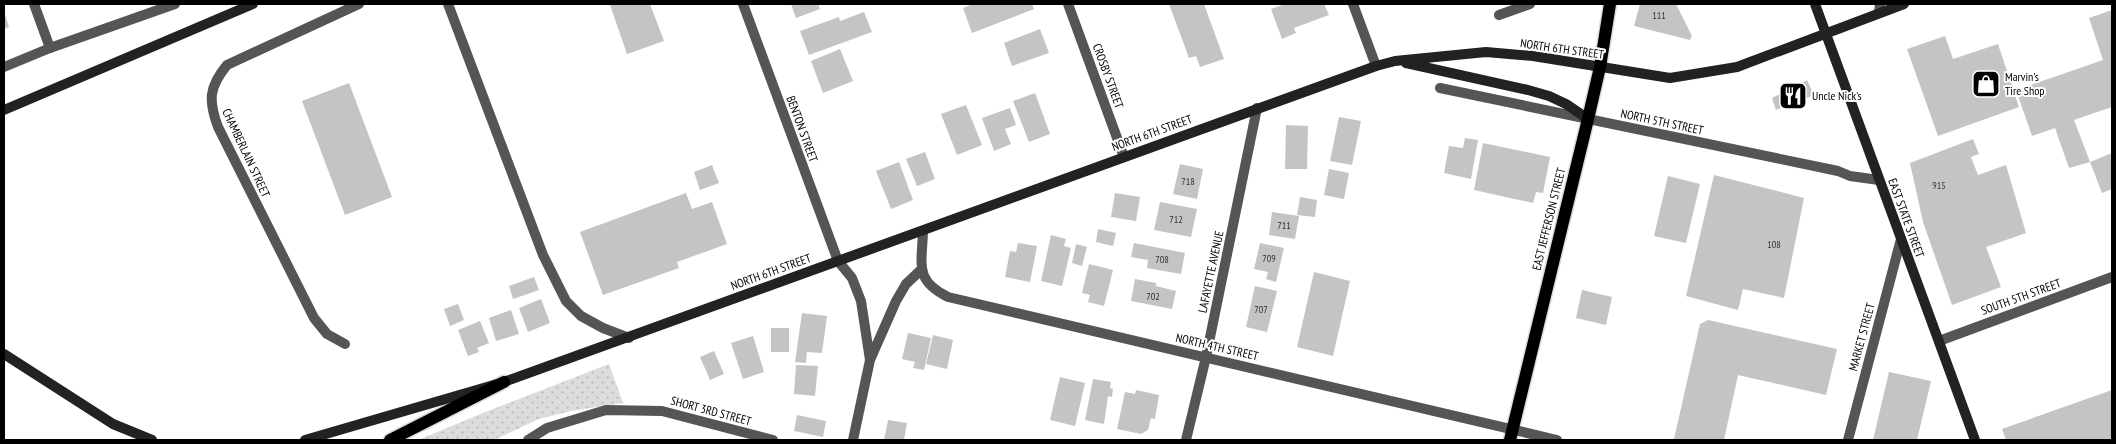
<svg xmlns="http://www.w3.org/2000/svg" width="2116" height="444" viewBox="0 0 2116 444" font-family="'PT Sans Narrow',sans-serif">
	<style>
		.grass { fill: url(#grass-dots) }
		.building { fill: #c4c4c4 }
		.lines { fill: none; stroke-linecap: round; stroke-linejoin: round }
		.primary-casing { stroke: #dbdbdb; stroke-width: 15 }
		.minor { stroke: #555; stroke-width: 10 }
		.tertiary { stroke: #555; stroke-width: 10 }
		.secondary { stroke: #222; stroke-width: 10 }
		.primary { stroke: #000; stroke-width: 12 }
		.labels { text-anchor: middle; stroke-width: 4; stroke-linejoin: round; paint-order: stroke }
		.number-label { font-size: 10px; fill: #313131 }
		.street-label { font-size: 12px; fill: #000; stroke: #fff }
		.poi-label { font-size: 12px; fill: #000; stroke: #fff; text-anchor: start }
	</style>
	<defs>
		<pattern id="grass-dots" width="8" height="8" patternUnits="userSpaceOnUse" patternTransform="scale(1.25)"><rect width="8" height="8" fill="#dcdcdc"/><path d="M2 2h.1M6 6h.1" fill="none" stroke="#bbb" stroke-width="1.8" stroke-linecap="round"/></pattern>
	</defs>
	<rect width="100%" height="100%" fill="#fff"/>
	<path class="grass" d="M 609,364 L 623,403 L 571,411 L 539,419 L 494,440 L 418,440 L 483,413 Z"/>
	<path class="building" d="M 613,4 L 650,4 L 664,41 L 627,54 L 610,5 Z
		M 791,4 L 818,4 L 820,9 L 796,18 Z
		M 973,4 L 1032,4 L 1034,9 L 972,33 L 963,8 Z
		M 1169,4 L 1204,4 L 1224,59 L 1200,67 L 1196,56 L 1189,58 Z
		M 1285,4 L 1324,4 L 1329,15 L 1294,28 L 1296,33 L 1282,39 L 1271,9 Z
		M 1640,4 L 1676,4 L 1692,36 L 1690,40 L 1634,26 Z
		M 2112,10 L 2112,107 L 2074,120 L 2090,162 L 2069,168 L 2055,128 L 2032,136 L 2016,90 L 2103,60 L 2089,18 Z
		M 4,11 L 9,27 L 4,29 Z
		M 864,12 L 872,32 L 809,55 L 800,31 L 839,17 L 840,21 Z
		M 1040,29 L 1049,53 L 1012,66 L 1004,43 Z
		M 1945,36 L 1953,59 L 1998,44 L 2019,107 L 1938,136 L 1907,49 Z
		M 840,49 L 853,81 L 823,93 L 811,61 Z
		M 1807,80 L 1814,95 L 1776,110 L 1772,98 Z
		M 349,83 L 392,197 L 345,215 L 302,101 Z
		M 1035,93 L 1050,134 L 1029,142 L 1013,101 Z
		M 966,105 L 982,145 L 957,155 L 941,114 Z
		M 1010,108 L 1016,125 L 1005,129 L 1011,144 L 994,151 L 982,118 Z
		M 1339,117 L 1361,121 L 1352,165 L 1330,161 Z
		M 1286,125 L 1308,126 L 1307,169 L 1285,169 Z
		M 1465,138 L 1478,140 L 1471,179 L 1444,173 L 1449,146 L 1463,148 Z
		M 1973,139 L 1979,154 L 1971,157 L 1978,175 L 2006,165 L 2026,233 L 1986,247 L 2001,287 L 1952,305 L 1923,222 L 1910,163 Z
		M 1483,143 L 1550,157 L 1543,193 L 1536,192 L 1533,203 L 1474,190 Z
		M 925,152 L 935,179 L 917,186 L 906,159 Z
		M 2112,153 L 2112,189 L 2102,193 L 2090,162 Z
		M 899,162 L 913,200 L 891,209 L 876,171 Z
		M 1180,164 L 1203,169 L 1197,199 L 1173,194 Z
		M 712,165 L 719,183 L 700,190 L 694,172 Z
		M 1329,169 L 1349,173 L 1344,199 L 1324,195 Z
		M 1714,175 L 1804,198 L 1784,298 L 1743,289 L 1738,310 L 1686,296 Z
		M 1668,176 L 1700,184 L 1686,243 L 1654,236 Z
		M 686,193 L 692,209 L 712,202 L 727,244 L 677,262 L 679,268 L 603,295 L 580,232 Z
		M 1115,193 L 1140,197 L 1136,221 L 1111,217 Z
		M 1300,197 L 1317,200 L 1315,217 L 1297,215 Z
		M 1160,202 L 1197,209 L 1191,237 L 1154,230 Z
		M 1272,212 L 1299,216 L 1295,239 L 1269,235 Z
		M 1098,229 L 1116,233 L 1113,246 L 1096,242 Z
		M 1051,235 L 1066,239 L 1064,246 L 1071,248 L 1062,286 L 1041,281 Z
		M 1018,243 L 1037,246 L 1030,282 L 1005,277 L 1010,251 L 1016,252 Z
		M 1134,243 L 1185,253 L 1181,274 L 1147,268 L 1148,260 L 1131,257 Z
		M 1260,243 L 1284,248 L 1276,282 L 1266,279 L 1268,272 L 1254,269 Z
		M 1076,244 L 1087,247 L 1082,266 L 1072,263 Z
		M 1089,264 L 1113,270 L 1104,306 L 1088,302 L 1090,295 L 1082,293 Z
		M 1314,272 L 1350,281 L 1333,356 L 1297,347 Z
		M 534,277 L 539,290 L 513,299 L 509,286 Z
		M 1135,279 L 1156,283 L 1156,286 L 1176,291 L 1172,309 L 1131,301 Z
		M 1255,286 L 1277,291 L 1267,332 L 1246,327 Z
		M 1582,290 L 1612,297 L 1606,325 L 1576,318 Z
		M 541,299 L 550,323 L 528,332 L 519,308 Z
		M 458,304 L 464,320 L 450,326 L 444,309 Z
		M 511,310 L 519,334 L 496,341 L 489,318 Z
		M 802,313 L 827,316 L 822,353 L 807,352 L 806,363 L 795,362 Z
		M 1708,320 L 1837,349 L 1826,395 L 1738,375 L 1724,440 L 1674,439 L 1700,324 Z
		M 480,321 L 489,343 L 477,348 L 479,352 L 468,356 L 458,330 Z
		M 771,328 L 789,328 L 789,352 L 771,352 Z
		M 908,333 L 931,338 L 924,370 L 913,368 L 915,362 L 902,359 Z
		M 933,335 L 953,340 L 947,369 L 926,364 Z
		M 753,336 L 764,372 L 743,379 L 731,343 Z
		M 714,351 L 724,374 L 710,380 L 700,357 Z
		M 796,365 L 818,366 L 815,396 L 794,394 Z
		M 1889,372 L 1931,381 L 1917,440 L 1873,440 Z
		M 1060,377 L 1085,383 L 1075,426 L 1050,420 Z
		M 1093,379 L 1111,382 L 1110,388 L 1113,389 L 1112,397 L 1108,396 L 1104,424 L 1085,420 Z
		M 1136,390 L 1159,395 L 1155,419 L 1151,418 L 1148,430 L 1141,434 L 1117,429 L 1125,392 L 1135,394 Z
		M 2112,390 L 2112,440 L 2006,440 L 2002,429 Z
		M 797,415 L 826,421 L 823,437 L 794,431 Z
		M 888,420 L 907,423 L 904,440 L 884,440 Z"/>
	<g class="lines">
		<defs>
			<path id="primary" d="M 390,440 L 504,382
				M 1510,440 L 1588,119 L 1600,67 L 1610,4"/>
		</defs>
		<use href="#primary" class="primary-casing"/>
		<path class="minor" d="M 34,4 L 50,48
			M 448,4 L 543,255 L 566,301 L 581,316 L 603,328 L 629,338
			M 743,4 L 838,261 L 852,278 L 861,301 L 870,360
			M 1068,4 L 1124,157
			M 1353,4 L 1376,66
			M 1879,12 L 1880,4
			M 1499,15 L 1530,4
			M 1440,88 L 1838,171 L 1850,176 L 1879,180
			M 923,231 C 922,265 914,280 948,297 L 1557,440
			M 1939,341 L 2112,277
			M 345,344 L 327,334 L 314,318 L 218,127 C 208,100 209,87 227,65 L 359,4
			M 528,440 L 547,428 L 606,410 L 662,411 L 773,440
			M 853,440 L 870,360 L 896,301 L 906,284 L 922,269
			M 1186,440 L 1206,357 L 1257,108
			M 1848,440 L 1901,239"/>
		<path class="tertiary" d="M 4,67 L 50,48 L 175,4"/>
		<path class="secondary" d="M 1815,4 L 1975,440
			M 1406,63 L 1528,90 L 1549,96 L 1566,104 L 1588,119
			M 4,110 L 253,4
			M 4,354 L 113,424 L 152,440
			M 305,440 L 504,382 L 1376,66 L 1395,61 L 1486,52 L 1533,56 L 1670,78 L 1737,67 L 1904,4"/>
		<use href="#primary" class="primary"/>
	</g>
	<defs>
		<symbol id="shop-square" viewBox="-11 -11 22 22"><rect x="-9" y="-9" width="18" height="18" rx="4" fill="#000" stroke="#fff"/><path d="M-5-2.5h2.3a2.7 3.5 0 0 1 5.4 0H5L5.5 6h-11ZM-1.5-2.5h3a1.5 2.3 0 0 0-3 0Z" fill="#fff"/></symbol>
		<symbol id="restaurant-square" viewBox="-11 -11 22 22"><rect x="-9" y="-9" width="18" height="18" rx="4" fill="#000" stroke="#fff"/><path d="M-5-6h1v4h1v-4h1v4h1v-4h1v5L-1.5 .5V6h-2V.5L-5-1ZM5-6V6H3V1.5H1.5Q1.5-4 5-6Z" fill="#fff"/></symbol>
	</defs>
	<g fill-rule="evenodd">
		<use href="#shop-square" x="1970" y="68" width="32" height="32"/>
		<use href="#restaurant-square" x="1777" y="80" width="32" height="32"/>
	</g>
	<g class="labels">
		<g class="number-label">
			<text x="1659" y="19">111</text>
			<text x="1188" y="185">718</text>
			<text x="1939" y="189">915</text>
			<text x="1176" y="223">712</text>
			<text x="1284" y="229">711</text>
			<text x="1774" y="248">108</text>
			<text x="1269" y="262">709</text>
			<text x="1162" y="263">708</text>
			<text x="1153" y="300">702</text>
			<text x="1261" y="313">707</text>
		</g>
		<g class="street-label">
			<text transform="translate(1562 49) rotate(8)" y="4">NORTH 6TH STREET</text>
			<text transform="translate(1108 76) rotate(70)" y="4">CROSBY STREET</text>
			<text transform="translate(1662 122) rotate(12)" y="4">NORTH 5TH STREET</text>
			<text transform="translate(802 129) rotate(70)" y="4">BENTON STREET</text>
			<text transform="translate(1152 133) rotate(-20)" y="4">NORTH 6TH STREET</text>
			<text transform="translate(246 153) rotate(65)" y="4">CHAMBERLAIN STREET</text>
			<text transform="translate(1906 218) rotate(70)" y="4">EAST STATE STREET</text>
			<text transform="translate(1549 219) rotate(-76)" y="4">EAST JEFFERSON STREET</text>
			<text transform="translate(771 272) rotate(-20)" y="4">NORTH 6TH STREET</text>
			<text transform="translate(1211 272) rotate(-78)" y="4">LAFAYETTE AVENUE</text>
			<text transform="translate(2021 297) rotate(-20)" y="4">SOUTH 5TH STREET</text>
			<text transform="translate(1862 337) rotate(-75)" y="4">MARKET STREET</text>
			<text transform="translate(1217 347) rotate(13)" y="4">NORTH 4TH STREET</text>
			<text transform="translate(711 411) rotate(15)" y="4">SHORT 3RD STREET</text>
		</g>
		<g class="poi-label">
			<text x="2005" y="81">Marvin's<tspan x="2005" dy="14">Tire Shop</tspan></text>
			<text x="1812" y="100">Uncle Nick's</text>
		</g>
	</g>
	<rect width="2116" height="444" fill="none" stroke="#000000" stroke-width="10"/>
</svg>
